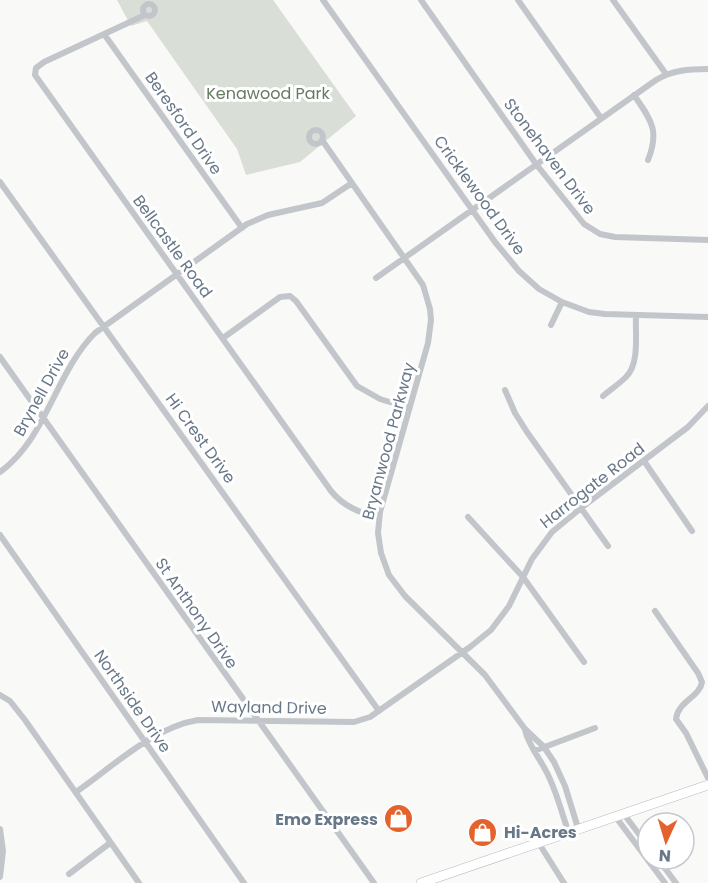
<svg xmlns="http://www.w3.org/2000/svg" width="708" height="883" viewBox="0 0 708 883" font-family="Poppins,sans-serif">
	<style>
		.green { fill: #d9ded6 }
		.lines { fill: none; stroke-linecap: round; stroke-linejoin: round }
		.secondary-casing { stroke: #b5babf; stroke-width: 10 }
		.minor { stroke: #c2c6cb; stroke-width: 6 }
		.secondary { stroke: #fff; stroke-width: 9 }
		.labels { text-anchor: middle; stroke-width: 6; stroke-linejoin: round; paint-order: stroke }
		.park-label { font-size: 16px; fill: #667a63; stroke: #fff }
		.street-label { font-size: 16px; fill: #687888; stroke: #fff }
		.poi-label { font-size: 16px; font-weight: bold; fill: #687888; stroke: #fff; text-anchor: end }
	</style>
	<rect width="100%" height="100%" fill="#f9f9f7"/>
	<path class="green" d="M 117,0 L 273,0 L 356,116 L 300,162 L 246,175 L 237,149 L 147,21 L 131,26 Z"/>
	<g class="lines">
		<defs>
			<path id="secondary" d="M 421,883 L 708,785"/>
		</defs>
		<use href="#secondary" class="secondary-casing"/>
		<path class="minor" d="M 323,0 L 495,242 L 519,271 L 539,289 L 562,302 L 589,312 L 605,314 L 708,317
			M 421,0 L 536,164 L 584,224 L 600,234 L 615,237 L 708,240
			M 518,0 L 601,118
			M 613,0 L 666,74
			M143 10a6 6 0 1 1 12 0a6 6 0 1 1-12 0Z
			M 145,15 L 44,62 L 36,68 L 35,75 L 331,491 C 344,507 359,512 379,518
			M 104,34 L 242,228
			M 634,95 C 651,120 660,130 648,160
			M309 137a7 7 0 1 1 14 0a7 7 0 1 1-14 0Z
			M 322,140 L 423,285 L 430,309 L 431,320 L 428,343 L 380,512 L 378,533 L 381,553 L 389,575 L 405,596 L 485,675 L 525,729 L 544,747 L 554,762 L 565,786 L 578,828
			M 0,182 L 379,711
			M 376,278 L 656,80 C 673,70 689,69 708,69
			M 551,325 L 562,302
			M 223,338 L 280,297 L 290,296 L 296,301 L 357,386 L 380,399 L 409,408
			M 0,357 L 374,883
			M 505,390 L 515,413 L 527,432 L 608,546
			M 603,396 C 610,390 619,384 626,377 C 640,363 635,334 636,315
			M 644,461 L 692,531
			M 0,472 C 47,438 55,373 95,333 L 247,224 L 268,215 L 322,203 L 352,183
			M 468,517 L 523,577 L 584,662
			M 0,535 L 244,883
			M 655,611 L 698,673 L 702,682 C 700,697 678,701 676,719 L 686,733 L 708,778
			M 0,695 L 10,701 L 25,720 L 139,883
			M 525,730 C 529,747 542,761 549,777 C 557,794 562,813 568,831
			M 534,751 L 595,728
			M 76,792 C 112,767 154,727 198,720 L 354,722 L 370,717 L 470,647 L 491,630 L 509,606 L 532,559 L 552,532 L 581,508 L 688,427 L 708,406
			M 623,813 L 648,846
			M 615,816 L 665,883
			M 0,829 L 3,851 L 0,877
			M 538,842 L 564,883
			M 658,859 L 676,883
			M 69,874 L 110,843"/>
		<use href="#secondary" class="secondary"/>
	</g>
	<defs>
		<symbol id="shop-disc" viewBox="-11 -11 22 22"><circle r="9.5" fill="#e4632d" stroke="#fff"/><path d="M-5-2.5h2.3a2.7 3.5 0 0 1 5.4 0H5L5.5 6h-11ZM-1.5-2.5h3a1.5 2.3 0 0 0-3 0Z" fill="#fff"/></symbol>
	</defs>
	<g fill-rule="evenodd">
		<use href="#shop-disc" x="382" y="802" width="33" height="33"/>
		<use href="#shop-disc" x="466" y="816" width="33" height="33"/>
	</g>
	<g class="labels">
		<g class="park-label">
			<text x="268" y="99">Kenawood Park</text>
		</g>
		<g class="street-label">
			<text transform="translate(184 123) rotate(55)" y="6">Beresford Drive</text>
			<text transform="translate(550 156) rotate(53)" y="6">Stonehaven Drive</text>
			<text transform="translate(480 195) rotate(54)" y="6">Cricklewood Drive</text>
			<text transform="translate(173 246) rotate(54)" y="6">Bellcastle Road</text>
			<text transform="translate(41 392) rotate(-61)" y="6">Brynell Drive</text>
			<text transform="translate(201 438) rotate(54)" y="6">Hi Crest Drive</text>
			<text transform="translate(388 441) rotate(-75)" y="6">Bryanwood Parkway</text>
			<text transform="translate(592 485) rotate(-38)" y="6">Harrogate Road</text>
			<text transform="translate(197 613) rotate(55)" y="6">St Anthony Drive</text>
			<text transform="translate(133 701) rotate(55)" y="6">Northside Drive</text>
			<text transform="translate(269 707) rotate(1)" y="6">Wayland Drive</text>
		</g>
		<g class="poi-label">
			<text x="378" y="825">Emo Express</text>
			<text x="504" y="838" text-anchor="start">Hi-Acres</text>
		</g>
	</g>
	<g transform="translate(666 841) rotate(184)"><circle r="28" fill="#ffffff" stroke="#c3c9cf" stroke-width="1.5"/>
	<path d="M0-4.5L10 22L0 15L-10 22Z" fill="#e4632d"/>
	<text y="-9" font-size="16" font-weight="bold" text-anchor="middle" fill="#687888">N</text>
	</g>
</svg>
